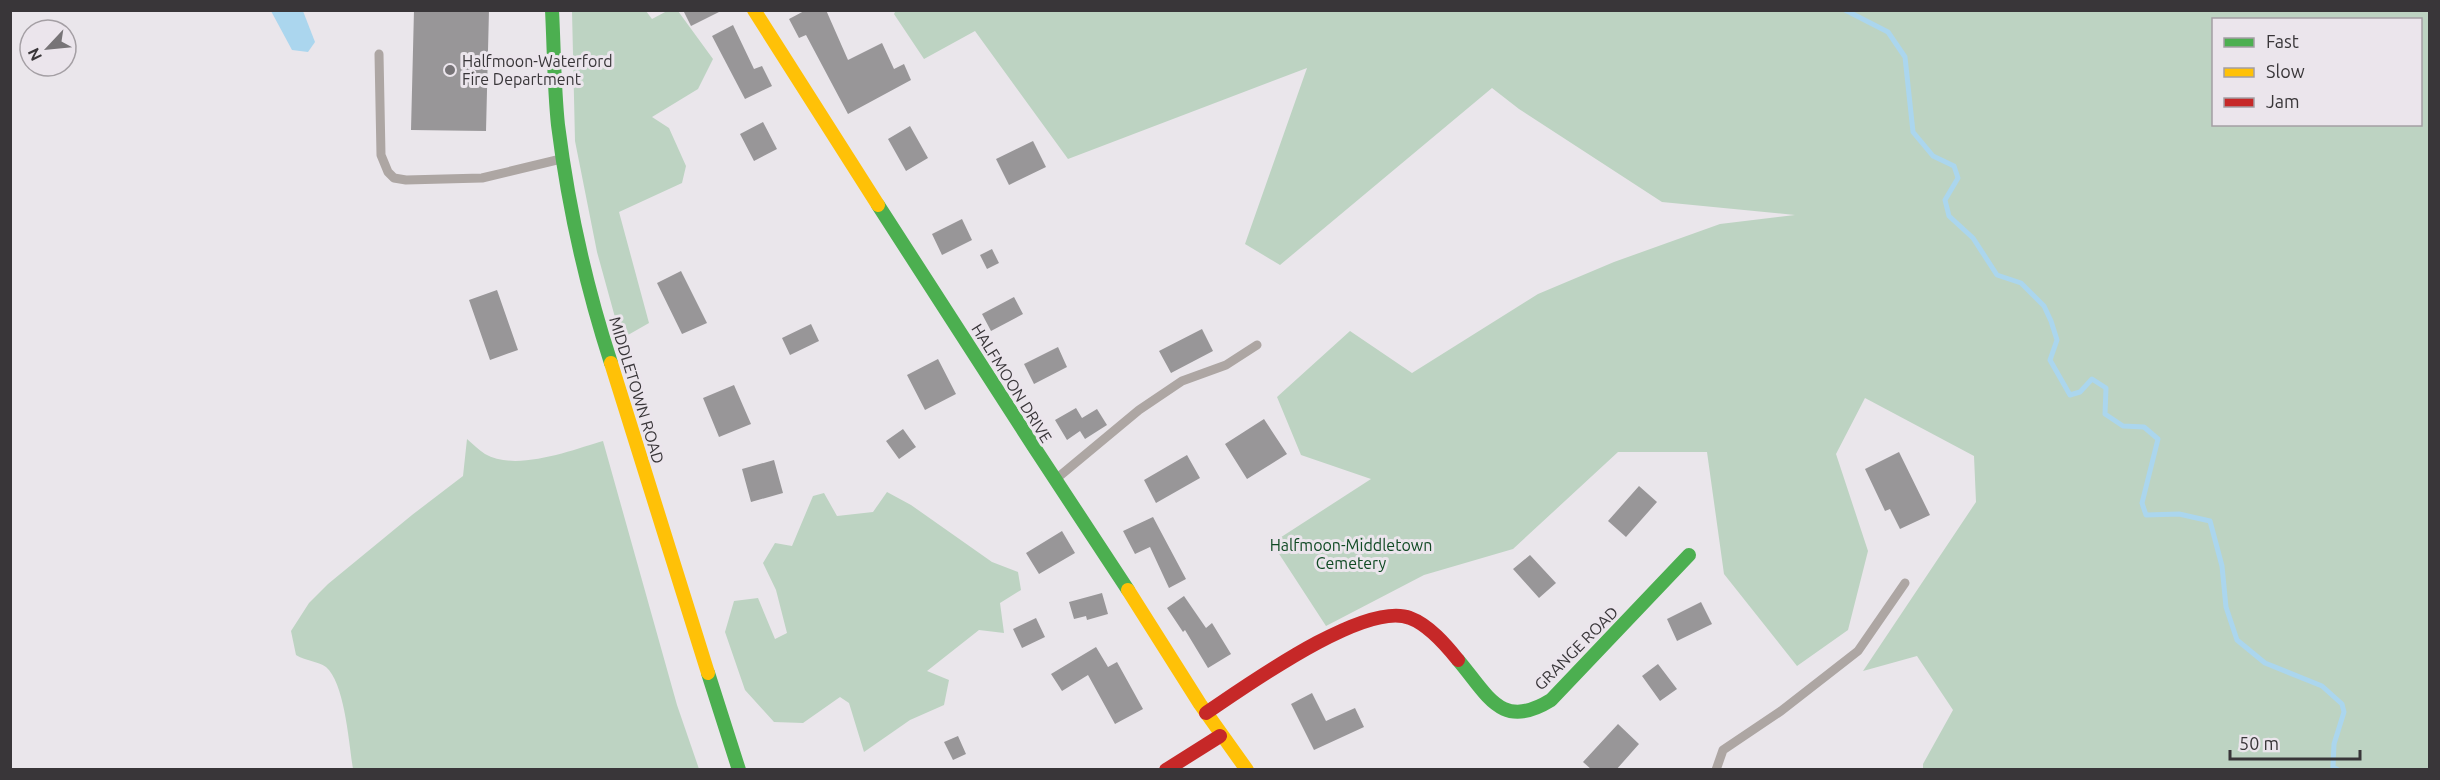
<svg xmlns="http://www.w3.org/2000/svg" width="2440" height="780" viewBox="0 0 2440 780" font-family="Ubuntu,sans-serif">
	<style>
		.green { fill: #bdd3c2; fill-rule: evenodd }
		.water { fill: #abd6ee }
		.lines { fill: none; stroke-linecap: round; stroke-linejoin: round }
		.stream { stroke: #abd6ee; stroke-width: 5 }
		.building { fill: #989698 }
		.lane { stroke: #ada6a3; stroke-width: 9 }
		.fast { stroke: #4caf50; stroke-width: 14 }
		.slow { stroke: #ffc107; stroke-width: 14 }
		.jam { stroke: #c62828; stroke-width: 14 }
		.poi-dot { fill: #777477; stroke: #ebe5ec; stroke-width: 2 }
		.labels { text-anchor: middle; stroke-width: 6; stroke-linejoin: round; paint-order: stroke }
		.poi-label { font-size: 16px; fill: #393639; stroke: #ebe5ec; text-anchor: start }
		.street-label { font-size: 16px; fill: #393639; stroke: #ebe5ec }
		.park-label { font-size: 16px; fill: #0f4923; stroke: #ebe5ec }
	</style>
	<rect width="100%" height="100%" fill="#eae6eb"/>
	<path class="green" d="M 896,10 L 2429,11 L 2429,769 L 1923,769 L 1923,764 L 1953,710 L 1917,656 L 1863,671 L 1976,502 L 1974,456 L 1865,398 L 1836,454 L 1868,551 L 1848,630 L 1797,666 L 1724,574 L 1707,452 L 1618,452 L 1513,549 L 1424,575 L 1326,626 L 1272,543 L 1371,479 L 1301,455 L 1277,397 L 1350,331 L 1412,373 L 1538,294 L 1614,262 L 1720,224 L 1795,215 L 1662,202 L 1519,109 L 1492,88 L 1280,265 L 1245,244 L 1307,68 L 1068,159 L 975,31 L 924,59 L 894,14 ZM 2214,20 L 2420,20 L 2420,124 L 2214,124 Z
		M 572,11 L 646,11 L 652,19 L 667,11 L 678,11 L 713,59 L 698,89 L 652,117 L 669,128 L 686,166 L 682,183 L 619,212 L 649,323 L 621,339 L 597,252 L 575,141 Z
		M 467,439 C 473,444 479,450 485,454 C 516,472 572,450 603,441 L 677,705 L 699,769 L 353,769 C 349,745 345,683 326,667 C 318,661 305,661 296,655 L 291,631 L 309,603 L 328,584 L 412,515 L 463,476 Z
		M 887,492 L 911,505 L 992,562 L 1018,572 L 1021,590 L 1000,603 L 1004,633 L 979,630 L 927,671 L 949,680 L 944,705 L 910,720 L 864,752 L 849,703 L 840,697 L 803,723 L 774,722 L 745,690 L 725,632 L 734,601 L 758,598 L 775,639 L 787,633 L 776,590 L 763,563 L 775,543 L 792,546 L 813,496 L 824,493 L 837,516 L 873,512 Z"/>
	<path class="water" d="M 271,11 L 303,11 L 315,42 L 308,52 L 292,50 Z"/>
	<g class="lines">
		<path class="stream" d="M 1845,10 L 1888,32 L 1905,57 L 1913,132 L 1933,156 L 1954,166 L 1958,178 L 1945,200 L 1949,216 L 1973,238 L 1997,275 L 2021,283 L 2044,306 L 2051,321 L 2057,340 L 2050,360 L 2070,395 L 2080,392 L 2092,379 L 2106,388 L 2105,414 L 2123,426 L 2144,427 L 2158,439 L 2142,503 L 2146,515 L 2179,514 L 2210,521 L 2222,566 L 2226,607 L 2237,640 L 2265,663 L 2322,686 L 2342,704 L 2344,712 L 2334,744 L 2333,767 L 2338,770"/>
	</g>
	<path class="building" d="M 414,10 L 489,10 L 486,131 L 411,130 Z
		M 683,10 L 723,10 L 691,26 Z
		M 806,10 L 826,10 L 848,60 L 882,43 L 894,69 L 904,64 L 911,80 L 848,114 L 806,35 L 799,38 L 789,19 Z
		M 733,25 L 754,69 L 762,66 L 772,86 L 745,99 L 712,36 Z
		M 763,122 L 777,149 L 754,161 L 740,134 Z
		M 910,126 L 928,158 L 906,171 L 888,139 Z
		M 1033,141 L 1046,167 L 1009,185 L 996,159 Z
		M 962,219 L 972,240 L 942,255 L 932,234 Z
		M 992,249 L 999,263 L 987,269 L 980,255 Z
		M 681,271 L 707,323 L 682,334 L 657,283 Z
		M 497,290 L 518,350 L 490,360 L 469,300 Z
		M 1014,297 L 1023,314 L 991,331 L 982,314 Z
		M 811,324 L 819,341 L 790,355 L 782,338 Z
		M 1202,329 L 1213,351 L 1171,373 L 1159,351 Z
		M 1058,347 L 1067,367 L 1034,384 L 1024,364 Z
		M 938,359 L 956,394 L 925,410 L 907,375 Z
		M 734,385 L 751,424 L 719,437 L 703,398 Z
		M 1076,408 L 1082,418 L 1097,409 L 1107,425 L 1085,439 L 1080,431 L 1067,440 L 1055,420 Z
		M 1264,419 L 1287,454 L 1247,479 L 1225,444 Z
		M 903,429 L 916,447 L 899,459 L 886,441 Z
		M 1899,452 L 1930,515 L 1900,529 L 1890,509 L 1885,511 L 1865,469 Z
		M 1187,455 L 1200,478 L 1156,503 L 1144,480 Z
		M 774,460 L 783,493 L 751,502 L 742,469 Z
		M 1639,486 L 1657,502 L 1626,537 L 1608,521 Z
		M 1153,517 L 1186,579 L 1169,588 L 1150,547 L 1135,554 L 1123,531 Z
		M 1062,531 L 1075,553 L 1039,574 L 1026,553 Z
		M 1530,555 L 1556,583 L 1539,598 L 1513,569 Z
		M 1102,593 L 1108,614 L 1087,620 L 1086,616 L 1074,619 L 1069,602 Z
		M 1184,596 L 1206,628 L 1212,623 L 1231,654 L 1208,668 L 1185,630 L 1183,632 L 1167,608 Z
		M 1701,602 L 1712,624 L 1677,641 L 1667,619 Z
		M 1036,618 L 1045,637 L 1022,648 L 1013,629 Z
		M 1096,647 L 1108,667 L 1117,662 L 1143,709 L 1115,724 L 1088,675 L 1062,691 L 1051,674 Z
		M 1658,664 L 1677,689 L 1660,701 L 1642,676 Z
		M 1312,693 L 1326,721 L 1355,708 L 1364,727 L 1314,750 L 1291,704 Z
		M 1618,724 L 1639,744 L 1616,770 L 1592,770 L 1583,762 Z
		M 958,736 L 966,754 L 953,760 L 944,742 Z"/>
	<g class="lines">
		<path class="lane" d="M 379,54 L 381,155 L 388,172 L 394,178 L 406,180 L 482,178 L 561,159
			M 1056,479 L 1139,410 L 1182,381 L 1226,365 L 1257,345
			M 1716,770 L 1723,750 L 1781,711 L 1858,651 L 1905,583"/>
		<path class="fast" d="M 552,10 C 554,48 554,87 558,125 C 568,205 586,286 611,363
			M 878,205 L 1034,447 L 1128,590
			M 1458,660 C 1488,695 1501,731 1551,700 L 1689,555
			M 708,673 L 739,770"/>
		<path class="slow" d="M 754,10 L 878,205
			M 611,363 L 708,673
			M 1128,590 L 1200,704 L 1247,770"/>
		<path class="jam" d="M 1206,713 C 1245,687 1365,600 1410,618 C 1429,625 1446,645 1458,660
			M 1166,770 L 1220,736"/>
	</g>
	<circle class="poi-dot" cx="450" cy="70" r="6"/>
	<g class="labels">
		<g class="poi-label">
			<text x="462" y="67">Halfmoon-Waterford<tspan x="462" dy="18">Fire Department</tspan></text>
		</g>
		<g class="street-label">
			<text transform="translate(1012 383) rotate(58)" y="6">HALFMOON DRIVE</text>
			<text transform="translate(637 390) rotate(73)" y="6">MIDDLETOWN ROAD</text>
			<text transform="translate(1576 648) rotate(-45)" y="6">GRANGE ROAD</text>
		</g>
		<g class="park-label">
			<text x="1351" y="551">Halfmoon-Middletown<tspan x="1351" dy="18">Cemetery</tspan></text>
		</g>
	</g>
	<rect width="2440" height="780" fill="none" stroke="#393639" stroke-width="24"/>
	<rect x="2212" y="18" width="210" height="108" fill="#ebe5ec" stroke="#a49fa4" stroke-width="1.5"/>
	<rect x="2224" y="38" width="30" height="9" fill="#4caf50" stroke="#a49fa4" stroke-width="1.5"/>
	<text x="2266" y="48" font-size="18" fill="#393639">Fast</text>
	<rect x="2224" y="68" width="30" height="9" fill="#ffc107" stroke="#a49fa4" stroke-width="1.5"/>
	<text x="2266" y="78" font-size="18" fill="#393639">Slow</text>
	<rect x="2224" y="98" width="30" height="9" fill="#c62828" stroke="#a49fa4" stroke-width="1.5"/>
	<text x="2266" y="108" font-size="18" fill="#393639">Jam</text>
	<g transform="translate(48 48) rotate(244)"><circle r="28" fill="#ebe5ec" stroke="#a49fa4" stroke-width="1.5"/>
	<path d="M0-4.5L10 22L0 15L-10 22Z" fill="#777477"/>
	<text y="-9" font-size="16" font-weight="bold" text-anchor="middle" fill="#393639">N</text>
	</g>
	<path d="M2230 750v9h130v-9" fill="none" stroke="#393639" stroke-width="3"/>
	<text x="2239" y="750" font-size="18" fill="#393639" stroke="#ebe5ec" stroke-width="4.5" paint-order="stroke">50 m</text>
</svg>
